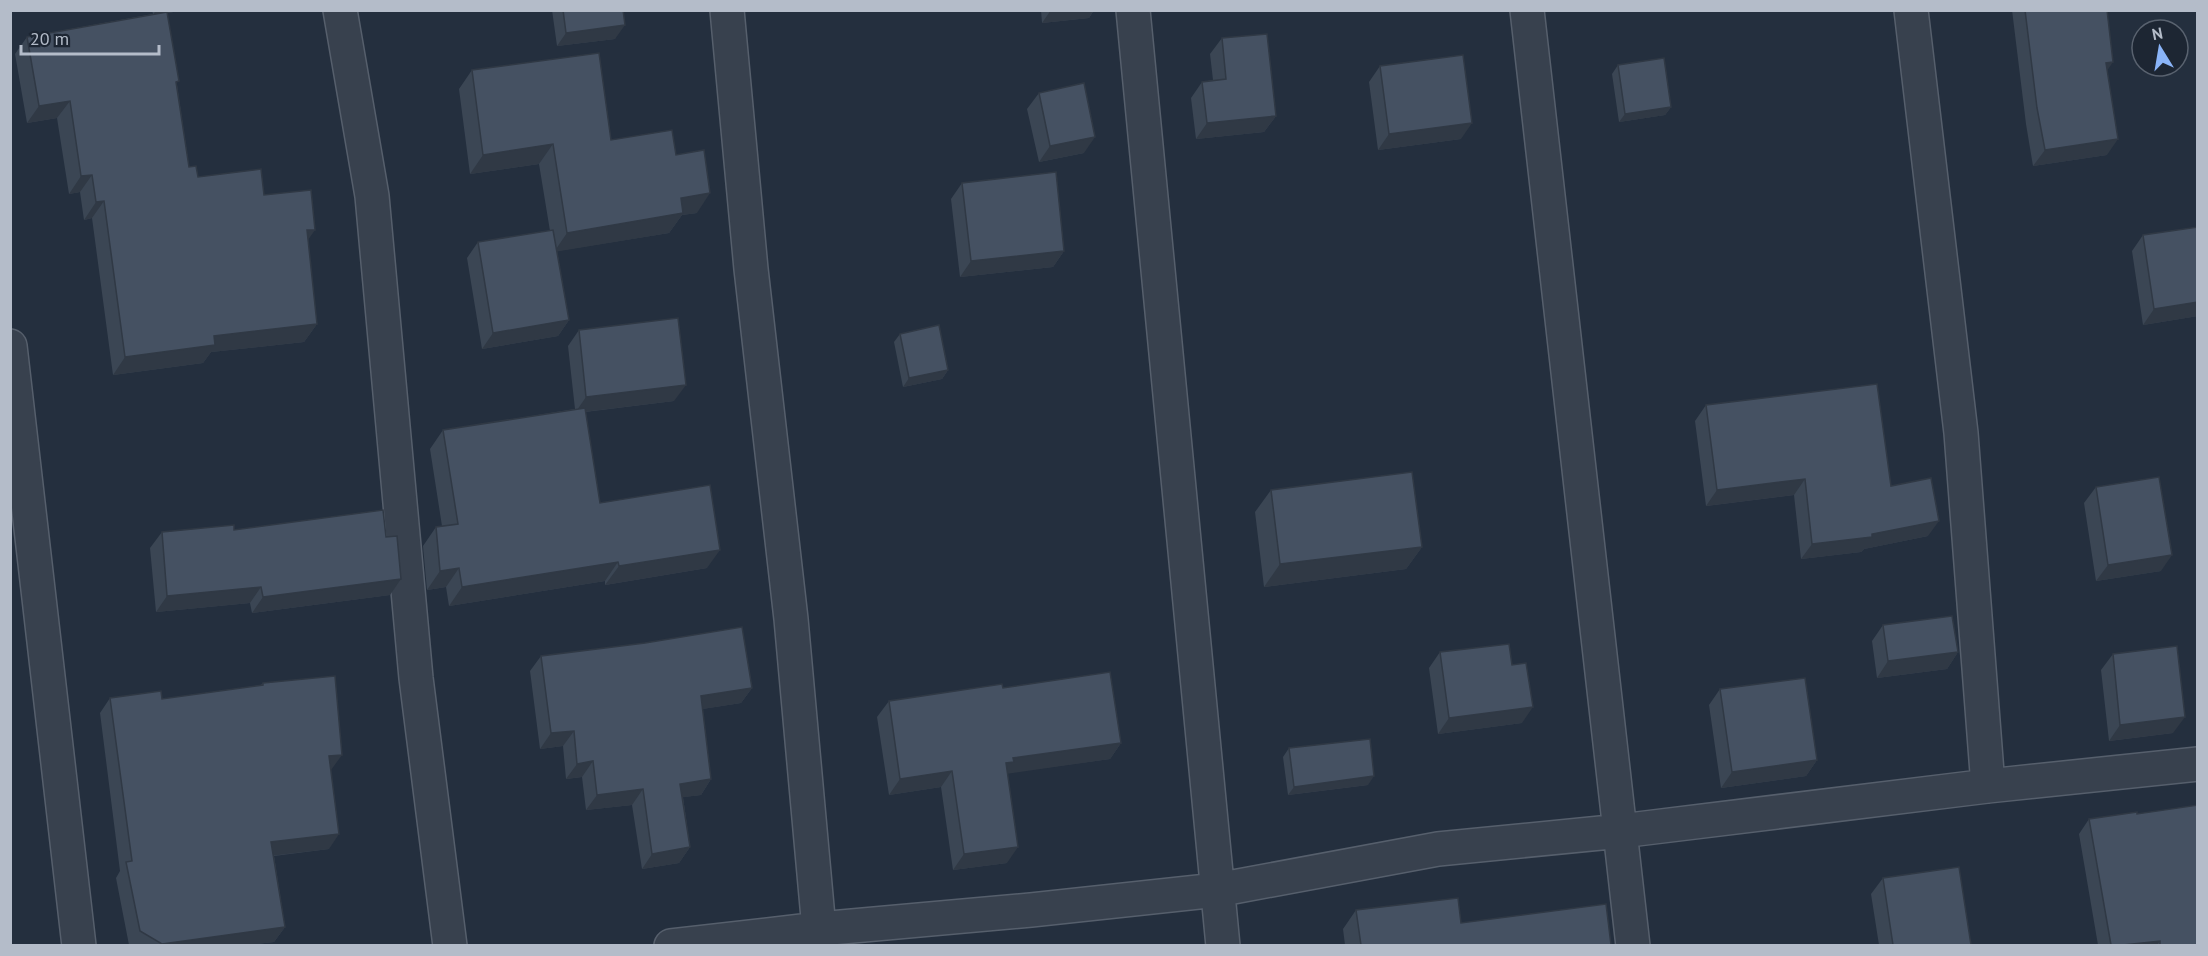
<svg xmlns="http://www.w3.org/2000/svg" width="2208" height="956" viewBox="0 0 2208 956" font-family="'PT Sans',sans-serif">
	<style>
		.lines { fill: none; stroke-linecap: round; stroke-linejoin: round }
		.street-casing { stroke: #565f6c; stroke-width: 36 }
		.street { stroke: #38414e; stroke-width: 33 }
		.wall { fill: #3b4654 }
		.shaded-wall { fill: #303945 }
		.building { fill: #455162; stroke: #303945; stroke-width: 1.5 }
	</style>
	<rect width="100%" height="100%" fill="#242f3e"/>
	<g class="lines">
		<defs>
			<path id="street" d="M 340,10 L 372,196 L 416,678 L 450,946
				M 727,10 L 751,269 L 791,619 L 819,929
				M 1133,10 L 1223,946
				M 1527,10 L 1633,946
				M 1911,10 L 1961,433 L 1988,786
				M 10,346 L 79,946
				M 671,946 L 819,929 L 1031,910 L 1217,890 L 1438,849 L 1621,831 L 1988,786 L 2198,764"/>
		</defs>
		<use href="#street" class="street-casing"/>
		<use href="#street" class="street"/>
	</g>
	<path class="wall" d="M 152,10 L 187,10 L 167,13 L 177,85 L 189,167 L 198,177 L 264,195 L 308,240 L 317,324 L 304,342 L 211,352 L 203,363 L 113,375 L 92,218 L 84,220 L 80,192 L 69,194 L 57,118 L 27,123 L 15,54 L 27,37 L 153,14 Z
		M 552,10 L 623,10 L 615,39 L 557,46 Z
		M 1041,10 L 1094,10 L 1089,18 L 1042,23 Z
		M 2012,10 L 2107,10 L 2107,155 L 2033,166 L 2026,124 Z
		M 1222,38 L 1276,116 L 1264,132 L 1196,139 L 1191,98 L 1202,82 L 1213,80 L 1210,54 Z
		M 1618,65 L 1671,107 L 1665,115 L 1619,122 L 1612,74 Z
		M 1380,66 L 1461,139 L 1378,150 L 1369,82 Z
		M 472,70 L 611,140 L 676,155 L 697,213 L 682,215 L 669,233 L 557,251 L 569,320 L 558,336 L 482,349 L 467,258 L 478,242 L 550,231 L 539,164 L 470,174 L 459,89 Z
		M 1039,93 L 1084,153 L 1039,162 L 1027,109 Z
		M 962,183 L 1064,251 L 1053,267 L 960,277 L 951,199 Z
		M 2143,235 L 2198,316 L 2143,325 L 2132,251 Z
		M 579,330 L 674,401 L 585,412 L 600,503 L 707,568 L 605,585 L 605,581 L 449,606 L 446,587 L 427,590 L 423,546 L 436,527 L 442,526 L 430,449 L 443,430 L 575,409 L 568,346 Z
		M 900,334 L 948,370 L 942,379 L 903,387 L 894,342 Z
		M 1706,405 L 1891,486 L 1928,536 L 1864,549 L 1861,552 L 1801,559 L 1794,495 L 1706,506 L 1695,421 Z
		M 2096,487 L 2161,571 L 2096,581 L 2084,503 Z
		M 1271,490 L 1422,547 L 1406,569 L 1264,587 L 1255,512 Z
		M 234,530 L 390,595 L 252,613 L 250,603 L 156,612 L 150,548 L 162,532 Z
		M 1883,625 L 1958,652 L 1947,669 L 1877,678 L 1872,641 Z
		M 1440,652 L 1512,665 L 1522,723 L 1438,734 L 1429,668 Z
		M 2113,654 L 2173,733 L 2109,741 L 2101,670 Z
		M 541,656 L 752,688 L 741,703 L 702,709 L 711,779 L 701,795 L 683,797 L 690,847 L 679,863 L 642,869 L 632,805 L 586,810 L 582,777 L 566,779 L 563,746 L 540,749 L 530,671 Z
		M 263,683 L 331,770 L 329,849 L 274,856 L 285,927 L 274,942 L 247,945 L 129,945 L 116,878 L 120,871 L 100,713 L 110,698 L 162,699 L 261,685 Z
		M 1003,688 L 1121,743 L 1110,759 L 1007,773 L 1007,863 L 953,870 L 941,787 L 889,795 L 877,717 L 889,701 Z
		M 1720,689 L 1817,760 L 1806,776 L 1721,788 L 1709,705 Z
		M 1289,748 L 1368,785 L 1288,795 L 1283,757 Z
		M 2137,814 L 2198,945 L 2098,945 L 2079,834 L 2089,819 Z
		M 1883,878 L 1971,945 L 1879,945 L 1871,894 Z
		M 1356,910 L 1461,923 L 1611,945 L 1345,945 L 1343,929 Z"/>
	<path class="shaded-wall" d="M 156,10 L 187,10 L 153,15 Z
		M 1051,10 L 1094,10 L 1089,18 L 1042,23 Z
		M 625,25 L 615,39 L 557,46 L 566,33 Z
		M 2113,62 L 2102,78 L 2106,63 Z
		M 70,101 L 57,118 L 27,123 L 39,106 Z
		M 1671,107 L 1665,115 L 1619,122 L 1625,114 Z
		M 1276,116 L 1264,132 L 1196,139 L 1207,123 Z
		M 1472,123 L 1461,139 L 1378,150 L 1389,134 Z
		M 1095,137 L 1084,153 L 1039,162 L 1050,146 Z
		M 2118,139 L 2107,155 L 2033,166 L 2045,150 Z
		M 553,144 L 539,164 L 470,174 L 483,155 Z
		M 92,175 L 80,192 L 69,194 L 81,176 Z
		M 710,193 L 697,213 L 682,215 L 669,233 L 554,252 L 567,233 L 681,198 Z
		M 104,201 L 92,218 L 84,220 L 96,202 Z
		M 307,230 L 315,230 L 303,247 Z
		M 1064,251 L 1053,267 L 960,277 L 971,261 Z
		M 2198,302 L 2198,316 L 2143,325 L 2154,309 Z
		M 569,320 L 558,336 L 482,349 L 493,333 Z
		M 317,324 L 304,342 L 211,352 L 203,363 L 113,375 L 125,357 L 214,336 Z
		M 948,370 L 942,379 L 903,387 L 909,378 Z
		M 686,385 L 674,401 L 575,413 L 586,397 Z
		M 1805,479 L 1794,495 L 1706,506 L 1717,490 Z
		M 1939,521 L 1928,536 L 1864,549 L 1861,552 L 1801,559 L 1812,544 L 1872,534 Z
		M 1422,547 L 1406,569 L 1264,587 L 1280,564 Z
		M 720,550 L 707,568 L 605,585 L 619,566 Z
		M 2172,555 L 2161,571 L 2096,581 L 2108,565 Z
		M 618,562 L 605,581 L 449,606 L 462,587 Z
		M 459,568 L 446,587 L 427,590 L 440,571 Z
		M 401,579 L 390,595 L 252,613 L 263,597 Z
		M 261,587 L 250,603 L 156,612 L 167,596 Z
		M 1958,652 L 1947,669 L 1877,678 L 1888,661 Z
		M 752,688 L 741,703 L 690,711 L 701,696 Z
		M 1533,707 L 1522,723 L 1438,734 L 1449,718 Z
		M 2185,717 L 2173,733 L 2109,741 L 2120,725 Z
		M 574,731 L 563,746 L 540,749 L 551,733 Z
		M 1121,743 L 1110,759 L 1006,774 L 1006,763 L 1013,758 Z
		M 342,755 L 331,770 L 329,756 Z
		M 1817,760 L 1806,776 L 1721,788 L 1732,772 Z
		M 593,761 L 582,777 L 566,779 L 577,764 Z
		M 952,771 L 941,787 L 889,795 L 900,779 Z
		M 1374,776 L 1368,785 L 1288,795 L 1294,787 Z
		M 711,779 L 701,795 L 670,799 L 680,784 Z
		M 643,789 L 632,805 L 586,810 L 597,795 Z
		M 339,834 L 329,849 L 261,857 L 271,842 Z
		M 690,847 L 679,863 L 642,869 L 652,854 Z
		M 1018,847 L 1007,863 L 953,870 L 964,854 Z
		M 285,927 L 274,942 L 247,945 L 161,945 L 162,944 Z
		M 2160,941 L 2157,945 L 2123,945 Z"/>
	<path class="building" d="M 563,10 L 623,10 L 625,25 L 566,33 Z
		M 2025,10 L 2107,10 L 2113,62 L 2106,63 L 2118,139 L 2045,150 L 2037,108 Z
		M 167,12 L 179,81 L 176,82 L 189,167 L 196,166 L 198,177 L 261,169 L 264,195 L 311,190 L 315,230 L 307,230 L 317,324 L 214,336 L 215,345 L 125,357 L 104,201 L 96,202 L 92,175 L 81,176 L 70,101 L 39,106 L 27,37 Z
		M 1267,34 L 1276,116 L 1207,123 L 1202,82 L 1226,79 L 1222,38 Z
		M 599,53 L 611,140 L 672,130 L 676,155 L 704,150 L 710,193 L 681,198 L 683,213 L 567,233 L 553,144 L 483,155 L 472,70 Z
		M 1463,55 L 1472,123 L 1389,134 L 1380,66 Z
		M 1664,58 L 1671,107 L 1625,114 L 1618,65 Z
		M 1084,83 L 1095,137 L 1050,146 L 1039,93 Z
		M 1056,172 L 1064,251 L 971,261 L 962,183 Z
		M 2198,227 L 2198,302 L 2154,309 L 2143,235 Z
		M 553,230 L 569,320 L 493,333 L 478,242 Z
		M 678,318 L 686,385 L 586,397 L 579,330 Z
		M 939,325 L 948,370 L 909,378 L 900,334 Z
		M 1877,384 L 1891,486 L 1931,478 L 1939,521 L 1872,534 L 1872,537 L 1812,544 L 1805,479 L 1717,490 L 1706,405 Z
		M 585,408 L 600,503 L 710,485 L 720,550 L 619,566 L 618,562 L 462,587 L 459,568 L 440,571 L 436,527 L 458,524 L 443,430 Z
		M 1412,472 L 1422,547 L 1280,564 L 1271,490 Z
		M 2159,477 L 2172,555 L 2108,565 L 2096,487 Z
		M 383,510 L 386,537 L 397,536 L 401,579 L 263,597 L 261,587 L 167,596 L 162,532 L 234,525 L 234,530 Z
		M 1952,616 L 1958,652 L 1888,661 L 1883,625 Z
		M 742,627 L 752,688 L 701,696 L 711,779 L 680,784 L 690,847 L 652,854 L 643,789 L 597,795 L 593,761 L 577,764 L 574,731 L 551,733 L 541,656 L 645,643 Z
		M 1509,644 L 1512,665 L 1526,663 L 1533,707 L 1449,718 L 1440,652 Z
		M 2177,646 L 2185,717 L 2120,725 L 2113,654 Z
		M 1110,672 L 1121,743 L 1013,758 L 1014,762 L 1006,763 L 1018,847 L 964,854 L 952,771 L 900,779 L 889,701 L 1002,684 L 1003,688 Z
		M 335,676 L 342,755 L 329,756 L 339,834 L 271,842 L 285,927 L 162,944 L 140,931 L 126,862 L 132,861 L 110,698 L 161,691 L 162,699 L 263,685 L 263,683 Z
		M 1805,678 L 1817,760 L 1732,772 L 1720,689 Z
		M 1370,739 L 1374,776 L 1294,787 L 1289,748 Z
		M 2198,805 L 2198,945 L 2160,945 L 2160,941 L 2123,945 L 2111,945 L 2089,819 L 2137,812 L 2137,814 Z
		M 1959,867 L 1971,945 L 1893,945 L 1883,878 Z
		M 1458,898 L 1461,923 L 1606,904 L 1611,945 L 1361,945 L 1356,910 Z"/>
	<rect width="2208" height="956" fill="none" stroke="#b4bcc9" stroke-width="24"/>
	<g transform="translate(2160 48) rotate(349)"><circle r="28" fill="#1d2633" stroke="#59626f" stroke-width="1.5"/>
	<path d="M0-4.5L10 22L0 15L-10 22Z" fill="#8ab4f8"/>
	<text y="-9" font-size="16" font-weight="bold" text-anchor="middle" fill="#b4bcc9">N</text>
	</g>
	<path d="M21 45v9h138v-9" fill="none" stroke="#b4bcc9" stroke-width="3"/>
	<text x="30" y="45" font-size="18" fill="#b4bcc9" stroke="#1d2633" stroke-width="4.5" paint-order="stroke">20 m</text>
</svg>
